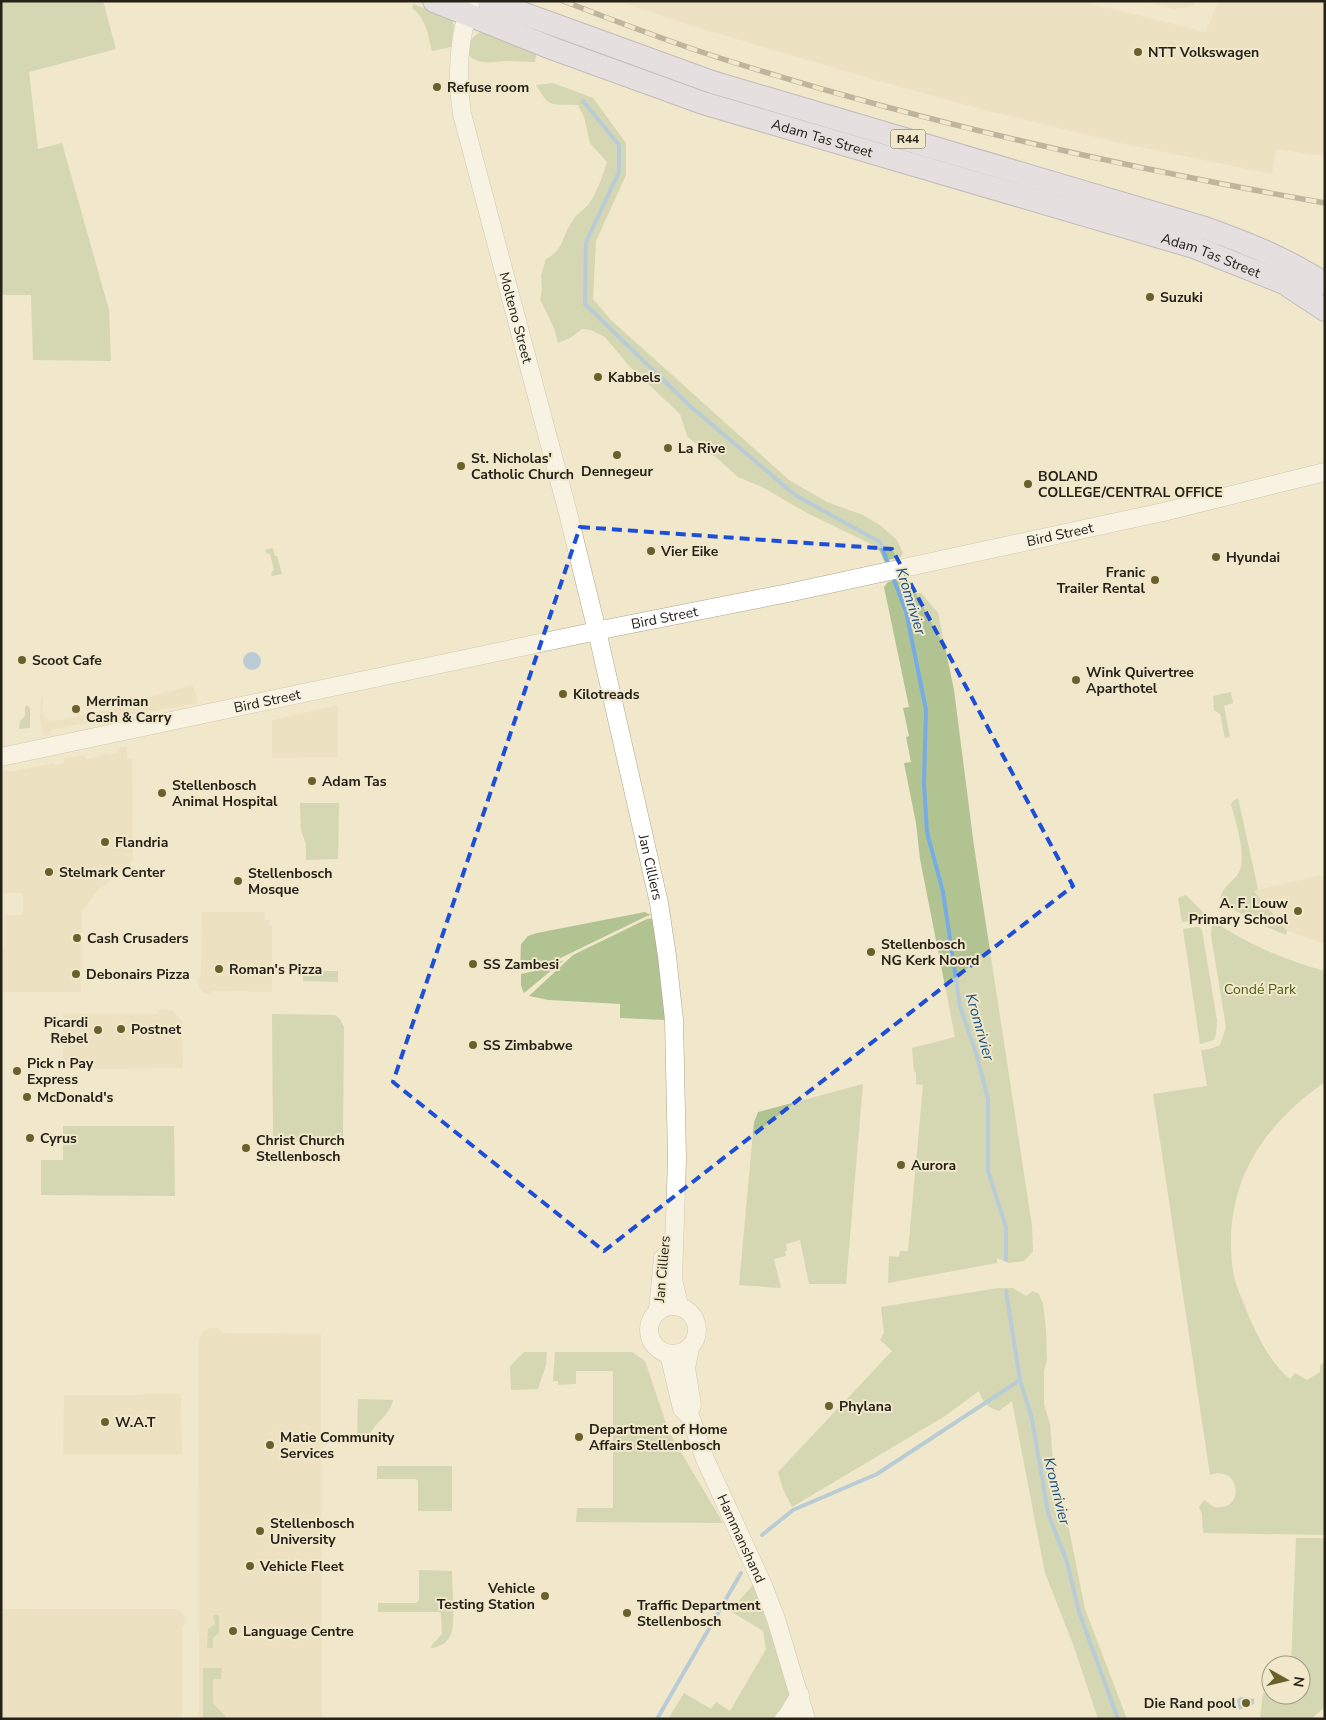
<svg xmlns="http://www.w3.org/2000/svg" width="1326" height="1720" viewBox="0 0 1326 1720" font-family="'Nunito Sans',sans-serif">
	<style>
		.built { fill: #e7dcb8 }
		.green { fill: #b2c392 }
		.water { fill: #76ace3 }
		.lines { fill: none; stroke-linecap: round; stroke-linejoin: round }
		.stream { stroke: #76ace3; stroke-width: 4 }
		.tertiary-casing { stroke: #ada48a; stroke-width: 19 }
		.primary-casing { stroke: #8786a7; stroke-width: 24 }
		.tertiary { stroke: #fff; stroke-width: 18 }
		.primary { stroke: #d7d7f9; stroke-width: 22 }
		.rail-casing { stroke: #7f7866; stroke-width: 5.5 }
		.rail { stroke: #f1e7cb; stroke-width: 4; stroke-dasharray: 11; stroke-linecap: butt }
		.marked { fill: none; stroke: #1d4ed8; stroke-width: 4; stroke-dasharray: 10 6; stroke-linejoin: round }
		.poi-dot { fill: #69602c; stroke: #f1e7cb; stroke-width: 2 }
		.labels { text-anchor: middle; stroke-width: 4; stroke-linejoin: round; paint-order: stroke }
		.shield { fill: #f1e7cb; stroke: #625c4d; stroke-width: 1 }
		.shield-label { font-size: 12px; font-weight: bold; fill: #252117 }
		.poi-label { font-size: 14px; font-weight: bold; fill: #252117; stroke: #f1e7cb; text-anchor: start }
		.street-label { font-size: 14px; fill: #252117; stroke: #f1e7cb }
		.park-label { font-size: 14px; fill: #4b6012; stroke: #f1e7cb }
		.water-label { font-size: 15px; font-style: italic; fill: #185184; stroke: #f1e7cb }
	</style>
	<rect width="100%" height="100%" fill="#f1e7cb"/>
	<path class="built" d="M 619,1 L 1080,1 L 1206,32 L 1218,1 L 1325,1 L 1325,156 L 1276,149 L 1272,174 L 1120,143 L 993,112 L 882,82 L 689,25 Z
		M 1141,1 L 1198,1 L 1190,7 L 1174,9 Z
		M 193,685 L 198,703 L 53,729 L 49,735 L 43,736 L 40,717 L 41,697 L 43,697 L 43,716 L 51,722 L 130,705 L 130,697 L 133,696 L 135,701 Z
		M 338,705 L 338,757 L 272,758 L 272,720 Z
		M 127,747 L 127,759 L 132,758 L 133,860 L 106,885 L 99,889 L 82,911 L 81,992 L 1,992 L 1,949 L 4,948 L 4,915 L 23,915 L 23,893 L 1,893 L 1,771 L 15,771 L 54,763 L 55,766 L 64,763 L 64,759 L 84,755 L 86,760 L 108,753 L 109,755 L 118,753 L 118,748 Z
		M 1325,875 L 1325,944 L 1287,931 L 1254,890 Z
		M 202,912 L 264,912 L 265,920 L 269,920 L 269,925 L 272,925 L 272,992 L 213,991 L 210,995 L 202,991 L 199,987 L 197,979 L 201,975 Z
		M 162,1009 L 173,1011 L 182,1021 L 183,1068 L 63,1069 L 63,1014 L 157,1014 L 158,1010 Z
		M 211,1328 L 218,1328 L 223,1333 L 321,1334 L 322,1719 L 199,1719 L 198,1341 L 203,1331 Z
		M 144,1394 L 181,1394 L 182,1454 L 63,1454 L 64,1395 L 143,1395 Z
		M 1,1609 L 175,1609 L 180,1611 L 185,1616 L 186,1622 L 182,1627 L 182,1719 L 1,1719 Z"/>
	<path class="green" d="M 1,1 L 103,1 L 116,49 L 29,72 L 38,149 L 62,143 L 109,310 L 111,361 L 33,360 L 31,295 L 1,295 Z
		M 413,4 L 450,18 L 454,25 L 451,47 L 432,51 C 428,34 426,19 412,8 Z
		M 482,32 L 537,50 L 535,62 C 524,62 514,61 504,61 C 495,62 485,64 476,60 C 461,55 469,35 482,32 Z
		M 553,83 L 593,98 L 626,143 L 626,175 L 596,241 L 593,299 L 612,321 L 789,480 L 827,502 L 863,515 L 880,525 L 897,540 L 903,553 L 901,557 L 884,561 L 880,551 L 873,545 L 807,513 L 762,487 L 738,477 L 717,458 L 703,450 L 687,436 L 680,414 L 630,367 L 605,337 L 591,330 L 582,329 L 570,338 L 558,343 L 554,328 L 540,299 L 542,289 L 541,275 L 546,259 C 565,249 561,237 572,222 C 577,213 579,214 585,208 C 594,201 604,173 607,162 L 590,143 L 584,117 L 578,105 C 553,103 551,111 536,85 Z
		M 273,548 L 275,556 L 277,556 L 282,574 L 272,576 L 271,573 L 274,570 L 270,554 L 266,553 L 265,550 Z
		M 905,578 L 912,583 L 910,586 L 917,593 L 921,593 L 938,613 L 954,690 L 974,846 L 1032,1226 L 1033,1251 L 1024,1261 L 1009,1263 L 997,1258 L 997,1263 L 888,1283 L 889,1256 L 899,1257 L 900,1251 L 908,1251 L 923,1085 L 916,1084 L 916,1073 L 914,1071 L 912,1048 L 955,1037 L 920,859 L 916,823 L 904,763 L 911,762 L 906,737 L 909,736 L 903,708 L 909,707 L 884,587 L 888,582 Z
		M 1231,692 L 1233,703 L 1224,706 L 1230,737 L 1225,738 L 1220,714 L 1214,710 L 1213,696 Z
		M 27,705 L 30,708 L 30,728 L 19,729 L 20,721 L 25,716 L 25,707 Z
		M 1238,798 L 1258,889 L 1254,891 L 1287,931 L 1286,935 C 1269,928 1230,912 1221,897 C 1223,885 1234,882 1239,872 C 1247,858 1236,821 1231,805 L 1233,801 Z
		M 300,803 L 339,803 L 338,859 L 306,860 L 306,845 L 301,830 Z
		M 1186,895 L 1204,913 L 1205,915 L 1202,920 L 1182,922 L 1178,898 Z
		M 645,912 L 651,915 L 647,916 L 542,967 L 520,971 L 521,944 L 528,936 L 537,933 Z
		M 654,918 L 666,1020 L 620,1018 L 620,1004 L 549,1000 L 529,996 L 573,955 L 647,919 Z
		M 1212,920 C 1246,944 1285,960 1325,971 L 1325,1082 C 1269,1121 1231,1172 1231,1242 C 1231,1255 1232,1271 1236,1284 C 1239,1293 1244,1303 1247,1312 C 1257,1335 1270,1363 1290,1379 L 1295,1373 L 1307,1380 L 1320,1372 L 1320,1365 L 1325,1362 L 1325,1535 L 1203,1533 L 1202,1514 L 1199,1507 L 1204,1500 L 1214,1507 C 1246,1512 1241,1464 1210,1475 L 1153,1094 L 1207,1086 L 1201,1050 L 1210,1049 L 1220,1045 L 1226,1027 L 1211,935 Z
		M 1196,927 L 1199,927 L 1202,930 L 1217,1020 L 1216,1034 L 1214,1040 L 1200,1044 L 1183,929 Z
		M 564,960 L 524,993 L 521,986 L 521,974 L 544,969 Z
		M 324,971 L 338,971 L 338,982 L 303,981 L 303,972 L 324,972 Z
		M 272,1014 L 335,1015 L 340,1019 L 344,1027 L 343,1142 L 273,1141 Z
		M 863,1084 L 846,1284 L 809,1284 L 800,1240 L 786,1244 L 787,1251 L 785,1251 L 786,1256 L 774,1259 L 781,1288 L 739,1285 L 754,1122 L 758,1112 Z
		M 63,1126 L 174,1126 L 175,1196 L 41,1195 L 41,1160 L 63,1160 Z
		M 998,1288 L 1013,1288 L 1026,1296 L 1033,1291 L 1039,1294 L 1043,1304 L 1046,1330 L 1047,1360 L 1044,1371 L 1044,1404 L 1050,1424 L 1054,1475 L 1063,1515 L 1069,1529 L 1085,1609 L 1127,1719 L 1098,1719 L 1074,1647 L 1045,1573 L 1012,1401 L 999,1411 C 987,1407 983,1403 979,1391 L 945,1416 L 792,1507 L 783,1489 L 778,1472 L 892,1351 L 880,1340 L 884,1333 L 881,1307 Z
		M 524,1352 L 547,1352 L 546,1365 L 538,1389 L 511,1390 L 510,1366 Z
		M 555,1352 L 632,1352 L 645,1361 L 669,1432 L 723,1523 L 576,1522 L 577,1508 L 613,1508 L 613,1371 L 576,1371 L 576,1384 L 558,1385 L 558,1381 L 553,1381 Z
		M 358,1399 L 393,1400 C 390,1417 371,1424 367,1441 L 357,1441 Z
		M 377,1466 L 452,1466 L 452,1511 L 418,1511 L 418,1481 L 416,1479 L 377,1479 Z
		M 1296,1538 L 1325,1538 L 1325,1707 L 1311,1719 L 1260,1719 L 1263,1693 L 1271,1692 L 1271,1695 L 1301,1695 L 1301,1665 L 1291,1665 Z
		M 419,1570 L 452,1571 C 452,1586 455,1618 452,1631 C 450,1641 441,1647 431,1648 L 432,1645 L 442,1634 L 441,1614 L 439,1612 L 378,1612 L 378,1603 L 416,1603 L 419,1600 Z
		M 754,1584 L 790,1691 C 788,1705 785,1711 774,1719 L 668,1719 L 684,1693 L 711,1709 L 716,1702 L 730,1711 L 766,1649 L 763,1631 L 732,1612 L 736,1604 Z
		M 213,1615 L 219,1615 L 219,1633 L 213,1638 L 213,1648 L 207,1648 L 208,1629 L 215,1624 Z
		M 203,1668 L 222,1668 L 221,1679 L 213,1679 L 213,1703 L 228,1719 L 203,1719 Z"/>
	<path class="water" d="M243 661a9 9 0 1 1 18 0a9 9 0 1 1-18 0Z
		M 1240,1697 L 1254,1699 L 1254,1704 L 1239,1710 L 1237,1700 Z"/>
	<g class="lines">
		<path class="stream" d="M 583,101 L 619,145 L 619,172 L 586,242 L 585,304 L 690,406 L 795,495 L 880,542 L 889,566
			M 892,575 L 906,611 L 926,710 L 924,783 L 927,832 L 943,892 L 960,1006 L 977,1056 L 988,1099 L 988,1171 L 1006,1227 L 1006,1260
			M 1006,1291 L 1020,1380 L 1032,1419 L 1048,1513 L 1067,1562 L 1079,1612 L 1118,1719
			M 762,1535 L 793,1510 L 877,1474 L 1020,1380
			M 657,1719 L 741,1573"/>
		<defs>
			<g id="tertiary">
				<path id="s1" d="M 471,1 C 458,39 456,75 462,114 L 568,513 L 597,631 L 659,903 L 667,956 L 674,1020 L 677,1159 L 673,1279 L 679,1306"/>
				<path id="s2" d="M 1,757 L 611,628 L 788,593 L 1163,512 L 1325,472"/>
				<circle cx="673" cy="1330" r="24"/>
				<path d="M 658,1310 L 663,1258"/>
				<path d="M 690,1347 L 686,1368 L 692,1406"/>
				<path id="s3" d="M 669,1354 L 682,1409 L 690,1416 L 705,1459 L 762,1583 L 776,1619 L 806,1719"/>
				<path d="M 784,1719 L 787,1716 L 800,1695"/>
			</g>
			<g id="primary">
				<path id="s4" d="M 434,1 L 554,49 L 703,103 L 1194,247 L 1284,283 L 1325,310"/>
				<path d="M 489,1 L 712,82 L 1205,228 C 1247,243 1287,259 1325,284"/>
			</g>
		</defs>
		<use href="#tertiary" class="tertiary-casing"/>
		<use href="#primary" class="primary-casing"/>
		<use href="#tertiary" class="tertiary"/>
		<use href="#primary" class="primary"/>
		<defs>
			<path id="rail" d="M 563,1 C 616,21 669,42 723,59 C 920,122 1121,167 1325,203"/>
		</defs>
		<use href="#rail" class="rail-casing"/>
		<use href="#rail" class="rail"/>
	</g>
	<path d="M0 0H1326V1720H0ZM 580,527 L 892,549 L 1073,886 L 604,1251 L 393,1082 Z" fill="#f1e7cb" fill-opacity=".55" fill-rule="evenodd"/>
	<path class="marked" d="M 580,527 L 892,549 L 1073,886 L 604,1251 L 393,1082 Z"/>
	<g class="poi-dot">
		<circle cx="1138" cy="52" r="5"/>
		<circle cx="437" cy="87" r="5"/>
		<circle cx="1150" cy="297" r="5"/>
		<circle cx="598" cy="377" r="5"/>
		<circle cx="668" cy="448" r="5"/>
		<circle cx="617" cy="455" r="5"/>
		<circle cx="461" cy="466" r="5"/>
		<circle cx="1028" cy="484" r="5"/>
		<circle cx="651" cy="551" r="5"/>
		<circle cx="1216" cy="557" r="5"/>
		<circle cx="1155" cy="580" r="5"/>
		<circle cx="22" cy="660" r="5"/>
		<circle cx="1076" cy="680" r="5"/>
		<circle cx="563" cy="694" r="5"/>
		<circle cx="76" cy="709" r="5"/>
		<circle cx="312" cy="781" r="5"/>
		<circle cx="162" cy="793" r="5"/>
		<circle cx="105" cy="842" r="5"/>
		<circle cx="49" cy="872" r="5"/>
		<circle cx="238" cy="881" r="5"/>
		<circle cx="1298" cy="911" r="5"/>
		<circle cx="77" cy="938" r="5"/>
		<circle cx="871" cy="952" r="5"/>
		<circle cx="473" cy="964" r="5"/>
		<circle cx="219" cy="969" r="5"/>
		<circle cx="76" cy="974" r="5"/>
		<circle cx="121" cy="1029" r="5"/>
		<circle cx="98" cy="1030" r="5"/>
		<circle cx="473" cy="1045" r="5"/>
		<circle cx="17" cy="1071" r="5"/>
		<circle cx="27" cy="1097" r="5"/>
		<circle cx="30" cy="1138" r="5"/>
		<circle cx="246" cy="1148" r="5"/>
		<circle cx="901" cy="1165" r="5"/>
		<circle cx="829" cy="1406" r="5"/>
		<circle cx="105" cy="1422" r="5"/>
		<circle cx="579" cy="1437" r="5"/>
		<circle cx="270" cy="1445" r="5"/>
		<circle cx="260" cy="1531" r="5"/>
		<circle cx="250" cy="1566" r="5"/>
		<circle cx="545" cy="1596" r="5"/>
		<circle cx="627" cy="1613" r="5"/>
		<circle cx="233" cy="1631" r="5"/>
		<circle cx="1246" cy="1703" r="5"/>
	</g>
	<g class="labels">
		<rect class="shield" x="890.5" y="129.5" width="35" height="19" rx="4"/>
		<g class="shield-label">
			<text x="908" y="143">R44</text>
		</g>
		<g class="poi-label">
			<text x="1148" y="57">NTT Volkswagen</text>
			<text x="447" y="92">Refuse room</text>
			<text x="1160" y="302">Suzuki</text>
			<text x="608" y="382">Kabbels</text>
			<text x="678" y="453">La Rive</text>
			<text x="471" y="463">St. Nicholas'<tspan x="471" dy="16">Catholic Church</tspan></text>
			<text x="617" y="476" text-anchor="middle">Dennegeur</text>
			<text x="1038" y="481">BOLAND<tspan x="1038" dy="16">COLLEGE/CENTRAL OFFICE</tspan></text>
			<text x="661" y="556">Vier Eike</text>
			<text x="1226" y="562">Hyundai</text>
			<text x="1145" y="577" text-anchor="end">Franic<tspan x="1145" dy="16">Trailer Rental</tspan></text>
			<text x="32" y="665">Scoot Cafe</text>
			<text x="1086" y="677">Wink Quivertree<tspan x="1086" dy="16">Aparthotel</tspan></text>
			<text x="573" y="699">Kilotreads</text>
			<text x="86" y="706">Merriman<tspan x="86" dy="16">Cash &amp; Carry</tspan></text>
			<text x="322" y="786">Adam Tas</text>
			<text x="172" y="790">Stellenbosch<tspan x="172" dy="16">Animal Hospital</tspan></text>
			<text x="115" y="847">Flandria</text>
			<text x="59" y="877">Stelmark Center</text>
			<text x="248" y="878">Stellenbosch<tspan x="248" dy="16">Mosque</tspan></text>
			<text x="1288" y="908" text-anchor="end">A. F. Louw<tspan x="1288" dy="16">Primary School</tspan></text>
			<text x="87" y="943">Cash Crusaders</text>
			<text x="881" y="949">Stellenbosch<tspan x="881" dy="16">NG Kerk Noord</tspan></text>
			<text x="483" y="969">SS Zambesi</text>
			<text x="229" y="974">Roman's Pizza</text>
			<text x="86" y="979">Debonairs Pizza</text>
			<text x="88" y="1027" text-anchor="end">Picardi<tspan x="88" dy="16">Rebel</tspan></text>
			<text x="131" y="1034">Postnet</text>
			<text x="483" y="1050">SS Zimbabwe</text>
			<text x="27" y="1068">Pick n Pay<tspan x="27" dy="16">Express</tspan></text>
			<text x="37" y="1102">McDonald's</text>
			<text x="40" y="1143">Cyrus</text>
			<text x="256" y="1145">Christ Church<tspan x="256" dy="16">Stellenbosch</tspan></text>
			<text x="911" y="1170">Aurora</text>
			<text x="839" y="1411">Phylana</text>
			<text x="115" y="1427">W.A.T</text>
			<text x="589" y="1434">Department of Home<tspan x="589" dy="16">Affairs Stellenbosch</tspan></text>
			<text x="280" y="1442">Matie Community<tspan x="280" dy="16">Services</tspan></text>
			<text x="270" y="1528">Stellenbosch<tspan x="270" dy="16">University</tspan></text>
			<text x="260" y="1571">Vehicle Fleet</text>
			<text x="535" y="1593" text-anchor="end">Vehicle<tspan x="535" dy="16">Testing Station</tspan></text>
			<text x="637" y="1610">Traffic Department<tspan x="637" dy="16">Stellenbosch</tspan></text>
			<text x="243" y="1636">Language Centre</text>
			<text x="1236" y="1708" text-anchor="end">Die Rand pool</text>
		</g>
		<g class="street-label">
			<text dy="5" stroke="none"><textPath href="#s4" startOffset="412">Adam Tas Street</textPath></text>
			<text dy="5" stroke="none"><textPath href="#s4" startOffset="818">Adam Tas Street</textPath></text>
			<text dy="5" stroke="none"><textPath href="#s1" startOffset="325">Molteno Street</textPath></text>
			<text dy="5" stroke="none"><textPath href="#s2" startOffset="1082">Bird Street</textPath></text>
			<text dy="5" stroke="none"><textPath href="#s2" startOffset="678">Bird Street</textPath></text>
			<text dy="5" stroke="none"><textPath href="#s2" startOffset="272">Bird Street</textPath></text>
			<text dy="5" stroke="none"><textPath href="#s1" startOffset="891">Jan Cilliers</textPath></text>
			<text transform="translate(662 1269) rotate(-85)" y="5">Jan Cilliers</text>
			<text dy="5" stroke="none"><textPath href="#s3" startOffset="200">Hammanshand</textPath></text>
		</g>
		<g class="park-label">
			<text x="1260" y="994">Condé Park</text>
		</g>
		<g class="water-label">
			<text transform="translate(911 601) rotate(73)" y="5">Kromrivier</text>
			<text transform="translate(980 1027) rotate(74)" y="5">Kromrivier</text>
			<text transform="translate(1057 1491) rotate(76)" y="5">Kromrivier</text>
		</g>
	</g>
	<rect width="1326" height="1720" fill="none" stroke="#252117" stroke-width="5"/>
	<g transform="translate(1286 1680) rotate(98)"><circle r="24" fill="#f1e7cb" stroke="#9f9883"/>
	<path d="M0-4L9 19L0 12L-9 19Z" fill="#69602c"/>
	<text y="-8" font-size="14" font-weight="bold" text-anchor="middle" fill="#252117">N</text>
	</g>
</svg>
